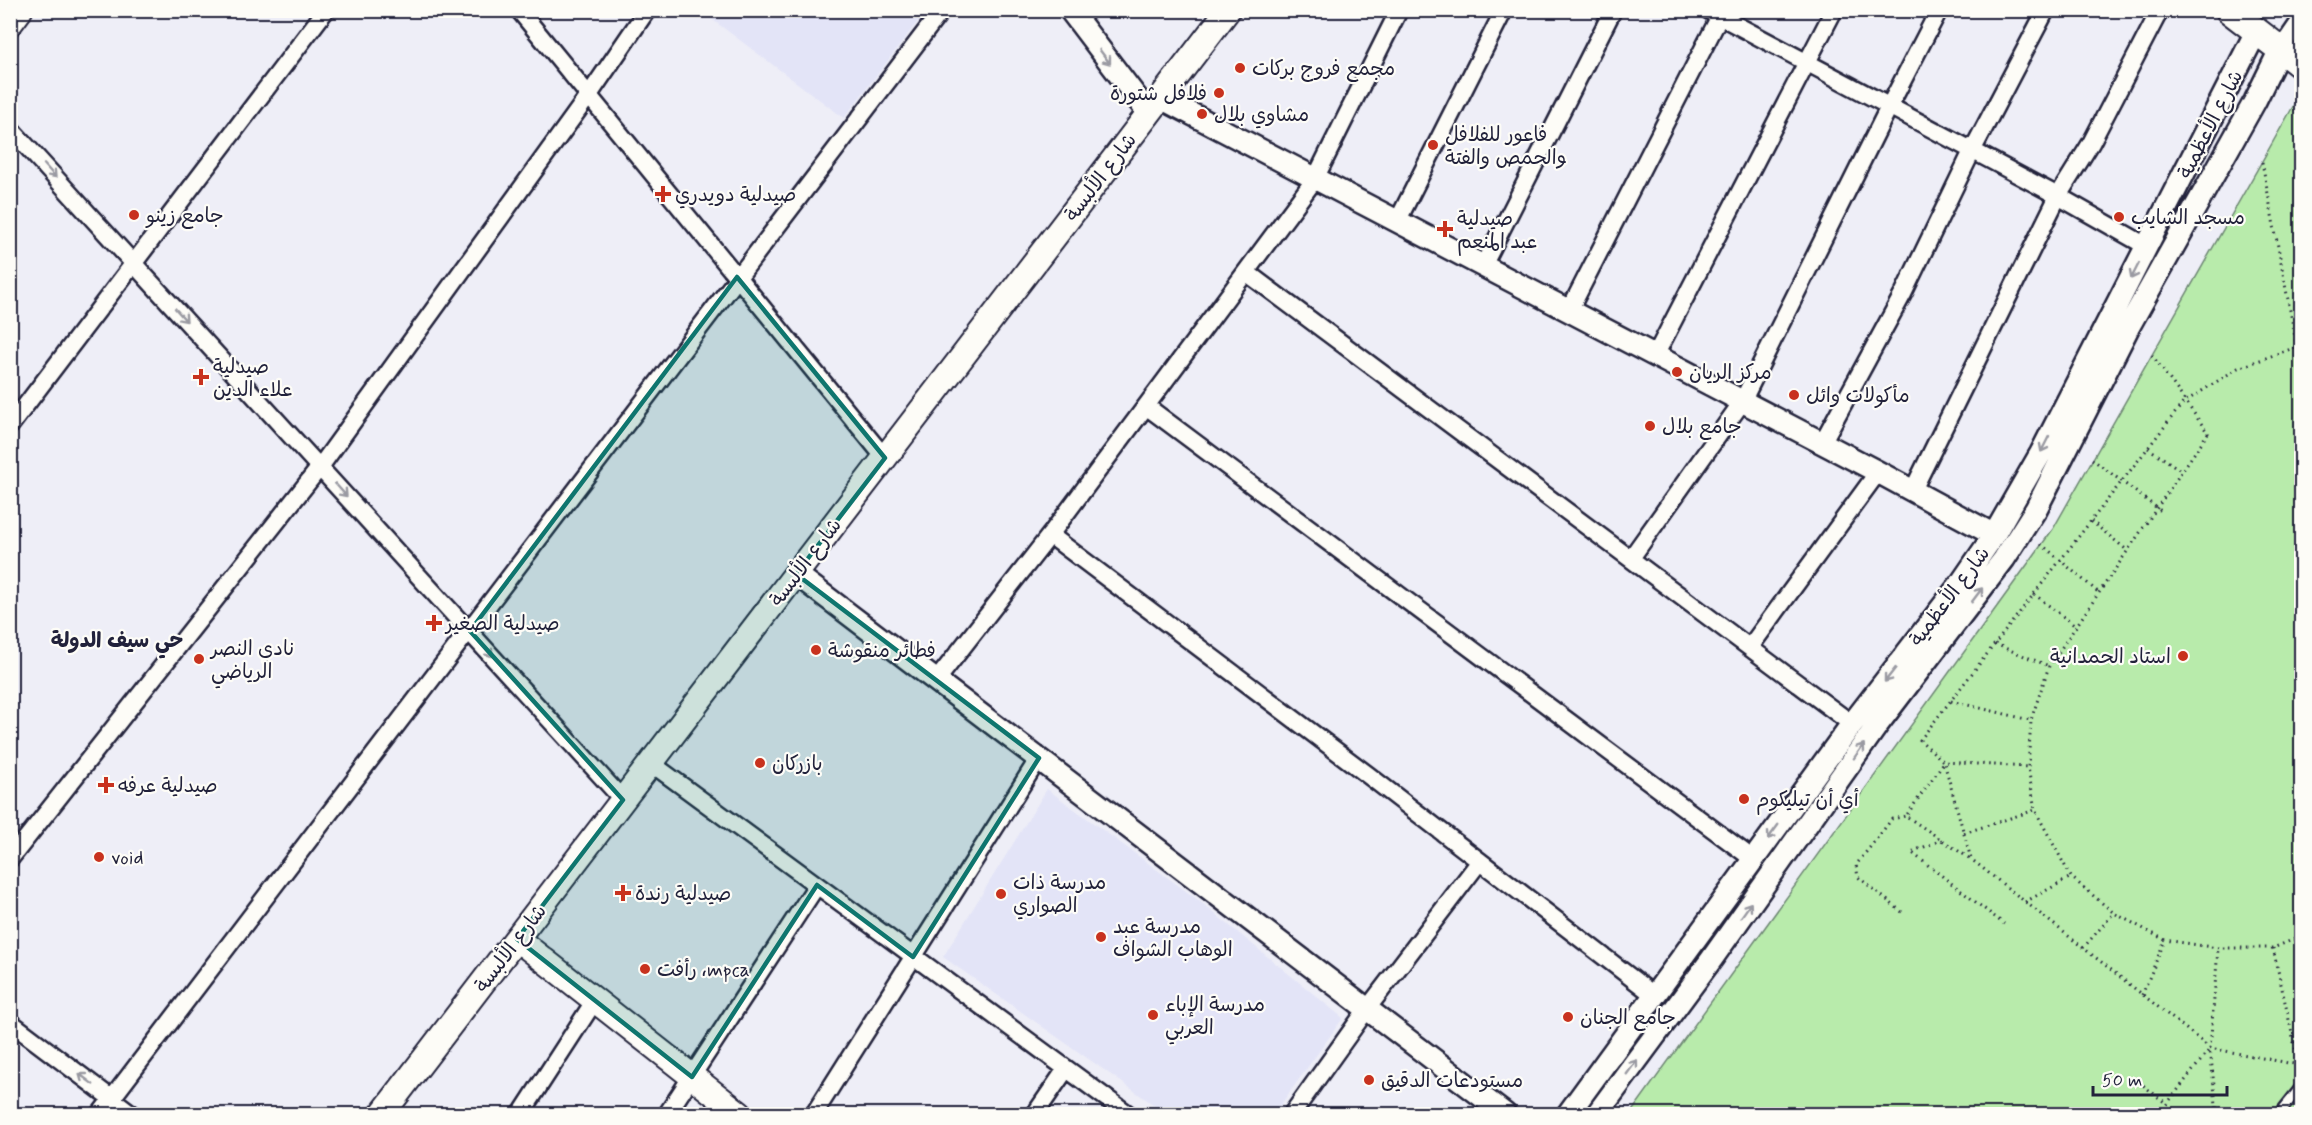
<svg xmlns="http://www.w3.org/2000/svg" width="2312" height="1125" viewBox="0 0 2312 1125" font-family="Mynerve,'Playpen Sans Arabic',sans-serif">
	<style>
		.built { fill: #e3e4f7 }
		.green { fill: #b8ebab; stroke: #6d8673; stroke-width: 1.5 }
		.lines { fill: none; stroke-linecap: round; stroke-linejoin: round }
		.service-casing { stroke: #22223b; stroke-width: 13 }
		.minor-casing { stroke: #22223b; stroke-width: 21 }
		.tertiary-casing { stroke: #22223b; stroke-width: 26 }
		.secondary-casing { stroke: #22223b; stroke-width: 28 }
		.primary-casing { stroke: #22223b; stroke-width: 30 }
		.path { stroke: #22223b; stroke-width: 3; stroke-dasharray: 1.5 4.5; stroke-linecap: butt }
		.service { stroke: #fdfcf7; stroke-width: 8 }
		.minor { stroke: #fdfcf7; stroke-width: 16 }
		.tertiary { stroke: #fdfcf7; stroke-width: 21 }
		.secondary { stroke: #fdfcf7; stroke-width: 24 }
		.primary { stroke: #fdfcf7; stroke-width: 26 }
		.oneway { stroke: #9a9aa2 }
		.marked { fill: #0f766e; fill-opacity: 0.2; stroke: #0f766e; stroke-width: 4.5; stroke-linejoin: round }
		.poi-dot { fill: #c8321e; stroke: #fdfcf7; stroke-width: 2 }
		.labels { text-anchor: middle; stroke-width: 4.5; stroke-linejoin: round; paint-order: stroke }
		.poi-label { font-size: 20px; fill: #22223b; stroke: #fdfcf7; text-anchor: start }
		.street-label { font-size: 20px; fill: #22223b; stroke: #fdfcf7 }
		.neighbourhood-label { font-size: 21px; font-weight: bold; fill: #22223b; stroke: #fdfcf7 }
	</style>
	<rect width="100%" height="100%" fill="#eeeef7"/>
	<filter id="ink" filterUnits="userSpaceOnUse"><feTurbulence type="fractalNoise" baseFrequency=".0167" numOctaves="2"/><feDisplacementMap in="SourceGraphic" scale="12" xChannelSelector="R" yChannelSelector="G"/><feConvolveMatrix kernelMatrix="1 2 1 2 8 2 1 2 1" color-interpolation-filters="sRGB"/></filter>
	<g filter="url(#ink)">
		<path class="built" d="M 701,11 L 926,11 L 844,118 Z
			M 1047,789 L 1198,900 L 1343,1018 L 1274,1114 L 1167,1114 L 943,957 Z"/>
		<path class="green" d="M 2295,103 L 2302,108 L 2301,1114 L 1630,1114 L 2053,529 Z"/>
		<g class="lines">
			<defs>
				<path id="service" d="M 2279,1114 L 2302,1085"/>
				<path id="minor" d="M 519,10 L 885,458
					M 1708,10 L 2058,196 L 2148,247
					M 2280,50 L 2302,18
					M 10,128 L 623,800
					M 1397,222 L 1504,10
					M 1483,266 L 1613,10
					M 1246,272 L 1852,724
					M 1569,311 L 1723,10
					M 1655,356 L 1834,10
					M 1146,406 L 1753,859
					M 10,426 L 326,10
					M 1822,443 L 1903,294 L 1972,151 L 2046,10
					M 1912,492 L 2058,196 L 2091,143 L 2160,10
					M 1050,535 L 1368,775 L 1655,996
					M 1631,558 L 1742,402 L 1889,107 L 1939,10
					M 1750,647 L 1878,472
					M 936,681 L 1050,535 L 1315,179 L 1399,10
					M 651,763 L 1128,1114
					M 10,859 L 320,467 L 589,95 L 647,10
					M 10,1022 L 132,1114
					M 100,1114 L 942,10
					M 521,1114 L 595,1000
					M 667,1114 L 817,885
					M 814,1114 L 1039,758
					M 1035,1114 L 1066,1069
					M 1292,1114 L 1367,1009 L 1480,861"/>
				<path id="tertiary" d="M 1070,10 L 1149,114
					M 1161,98 L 1878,472 L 1994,535
					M 796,574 L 1505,1114
					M 1568,1114 L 1852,724 L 1961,583 L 1994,535 L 2041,453 L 2256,32
					M 1597,1114 L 1711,960 L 1878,724 L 2004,559 L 2036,509 L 2129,326 L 2255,101 L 2280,50"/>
				<path id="secondary" d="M 517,939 L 740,1114
					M 382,1114 L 1228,10"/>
				<path id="primary" d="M 2229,10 L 2302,66
					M 10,22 L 19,10"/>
			</defs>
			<use href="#service" class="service-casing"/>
			<use href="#minor" class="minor-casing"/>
			<use href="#tertiary" class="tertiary-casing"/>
			<use href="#secondary" class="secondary-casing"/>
			<use href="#primary" class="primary-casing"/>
			<path class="path" d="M 2262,162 L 2302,374
				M 2152,355 L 2208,433 L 2049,666 L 2031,720 L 2028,767 L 2035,810 L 2071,877 L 2114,913 L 2165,940 L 2218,948 L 2273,948 L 2302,936
				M 2148,448 L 2182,471
				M 2092,459 L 2161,511
				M 2091,521 L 2128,551
				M 2041,544 L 2099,593
				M 2034,594 L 2074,625
				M 1995,644 L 2049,666
				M 1951,701 L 2030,720
				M 1964,833 L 2035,810
				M 1942,840 L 1911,852 L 2004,924
				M 1969,858 L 1906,816 L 1944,762 L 2028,767
				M 2025,902 L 2071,877
				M 1902,912 L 1858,877 L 1856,865 L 1892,819 L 1906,816
				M 2083,948 L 2113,914
				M 2273,948 L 2299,1065 L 2210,1048 L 1971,859 L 1944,762 L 1920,740 L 2183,403 L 2238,368 L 2302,345
				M 2142,995 L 2165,940
				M 2134,1078 L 2167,1104
				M 2159,1114 L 2209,1050
				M 2217,1114 L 2210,1048 L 2218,949"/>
			<use href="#service" class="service"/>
			<use href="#minor" class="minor"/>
			<use href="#tertiary" class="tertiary"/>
			<use href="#secondary" class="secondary"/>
			<use href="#primary" class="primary"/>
		</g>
		<defs><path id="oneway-shaft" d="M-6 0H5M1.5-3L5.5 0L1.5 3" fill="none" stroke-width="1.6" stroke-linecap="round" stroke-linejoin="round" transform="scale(1.5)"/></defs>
		<g class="oneway">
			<use href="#oneway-shaft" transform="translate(1105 57) rotate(53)"/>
			<use href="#oneway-shaft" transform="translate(50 171) rotate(48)"/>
			<use href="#oneway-shaft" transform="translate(2135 271) rotate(117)"/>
			<use href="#oneway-shaft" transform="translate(181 315) rotate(48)"/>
			<use href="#oneway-shaft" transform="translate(2045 444) rotate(117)"/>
			<use href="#oneway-shaft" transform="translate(341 490) rotate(48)"/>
			<use href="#oneway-shaft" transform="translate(1977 595) rotate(-53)"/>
			<use href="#oneway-shaft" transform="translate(487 650) rotate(48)"/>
			<use href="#oneway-shaft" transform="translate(1890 675) rotate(128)"/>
			<use href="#oneway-shaft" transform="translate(1859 751) rotate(-55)"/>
			<use href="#oneway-shaft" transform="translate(1773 832) rotate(126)"/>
			<use href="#oneway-shaft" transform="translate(1746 910) rotate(-55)"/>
			<use href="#oneway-shaft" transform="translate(1632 1067) rotate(-54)"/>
			<use href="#oneway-shaft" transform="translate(86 1079) rotate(-143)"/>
		</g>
	</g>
	<path class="marked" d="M 737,277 L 885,458 L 796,574 L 1039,758 L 913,957 L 817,885 L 692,1077 L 517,939 L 623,800 L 470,631 Z"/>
	<g class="poi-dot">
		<circle cx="1240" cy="68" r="6"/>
		<circle cx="1219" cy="93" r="6"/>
		<circle cx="1202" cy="114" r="6"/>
		<circle cx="1433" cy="145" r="6"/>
		<path d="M660 185h6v6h6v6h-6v6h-6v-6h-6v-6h6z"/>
		<circle cx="134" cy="215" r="6"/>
		<circle cx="2119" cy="217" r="6"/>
		<path d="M1442 220h6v6h6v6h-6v6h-6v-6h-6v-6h6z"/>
		<circle cx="1677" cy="372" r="6"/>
		<path d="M198 368h6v6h6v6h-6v6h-6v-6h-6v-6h6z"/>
		<circle cx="1794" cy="395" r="6"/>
		<circle cx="1650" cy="426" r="6"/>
		<path d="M431 614h6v6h6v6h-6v6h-6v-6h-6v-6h6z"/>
		<circle cx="816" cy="650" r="6"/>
		<circle cx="2183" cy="656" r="6"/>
		<circle cx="199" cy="659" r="6"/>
		<circle cx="760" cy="763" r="6"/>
		<path d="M103 776h6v6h6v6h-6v6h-6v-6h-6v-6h6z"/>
		<circle cx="1744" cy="799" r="6"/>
		<circle cx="99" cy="857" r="6"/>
		<path d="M620 884h6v6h6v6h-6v6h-6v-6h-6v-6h6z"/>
		<circle cx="1001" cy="894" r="6"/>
		<circle cx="1101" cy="937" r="6"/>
		<circle cx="645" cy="969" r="6"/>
		<circle cx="1153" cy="1015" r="6"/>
		<circle cx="1568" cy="1017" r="6"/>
		<circle cx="1369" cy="1080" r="6"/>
	</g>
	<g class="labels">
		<g class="poi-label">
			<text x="1252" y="75">مجمع فروج بركات</text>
			<text x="1207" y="100" text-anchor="end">فلافل شتورة</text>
			<text x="1214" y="121">مشاوي بلال</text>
			<text x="1445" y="141">فاعور للفلافل<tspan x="1445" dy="23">والحمص والفتة</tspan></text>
			<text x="675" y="201">صيدلية دويدري</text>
			<text x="146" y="222">جامع زينو</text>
			<text x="2131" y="224">مسجد الشايب</text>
			<text x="1457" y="225">صيدلية<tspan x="1457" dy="23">عبد المنعم</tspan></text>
			<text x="213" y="373">صيدلية<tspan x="213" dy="23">علاء الدين</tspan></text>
			<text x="1689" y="379">مركز الريان</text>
			<text x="1806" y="402">مأكولات وائل</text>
			<text x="1662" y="433">جامع بلال</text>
			<text x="446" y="630">صيدلية الصغير</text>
			<text x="211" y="655">نادي النصر<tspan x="211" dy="23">الرياضي</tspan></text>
			<text x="828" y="657">فطائر منقوشة</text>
			<text x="2171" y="663" text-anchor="end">استاد الحمدانية</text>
			<text x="772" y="770">بازركان</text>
			<text x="118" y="792">صيدلية عرفه</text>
			<text x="1756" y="806">أي أن تيليكوم</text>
			<text x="111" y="864">void</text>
			<text x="1013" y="889">مدرسة ذات<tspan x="1013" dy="23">الصواري</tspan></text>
			<text x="635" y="900">صيدلية رندة</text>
			<text x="1113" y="933">مدرسة عبد<tspan x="1113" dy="23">الوهاب الشواف</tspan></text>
			<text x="657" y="976">رأفت ،mpca</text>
			<text x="1165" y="1011">مدرسة الإباء<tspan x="1165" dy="23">العربي</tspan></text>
			<text x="1580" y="1024">جامع الجنان</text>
			<text x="1381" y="1087">مستودعات الدقيق</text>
		</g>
		<g class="street-label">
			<text transform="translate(2210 124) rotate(-63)" y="7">شارع الأعظمية</text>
			<text transform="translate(1100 177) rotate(-53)" y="7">شارع الألبسة</text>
			<text transform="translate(805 562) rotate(-53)" y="7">شارع الألبسة</text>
			<text transform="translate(1949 596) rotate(-53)" y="7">شارع الأعظمية</text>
			<text transform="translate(510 948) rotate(-53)" y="7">شارع الألبسة</text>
		</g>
		<g class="neighbourhood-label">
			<text x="117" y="647">حي سيف الدولة</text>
		</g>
	</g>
	<rect width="2312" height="1125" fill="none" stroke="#fdfcf7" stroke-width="36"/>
	<rect x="18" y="18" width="2276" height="1089" fill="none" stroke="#22223b" stroke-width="2" filter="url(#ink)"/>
	<path d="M2093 1086v9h134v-9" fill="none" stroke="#22223b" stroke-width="3"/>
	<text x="2102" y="1086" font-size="18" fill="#22223b" stroke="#fdfcf7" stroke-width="4.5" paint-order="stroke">50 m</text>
</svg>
